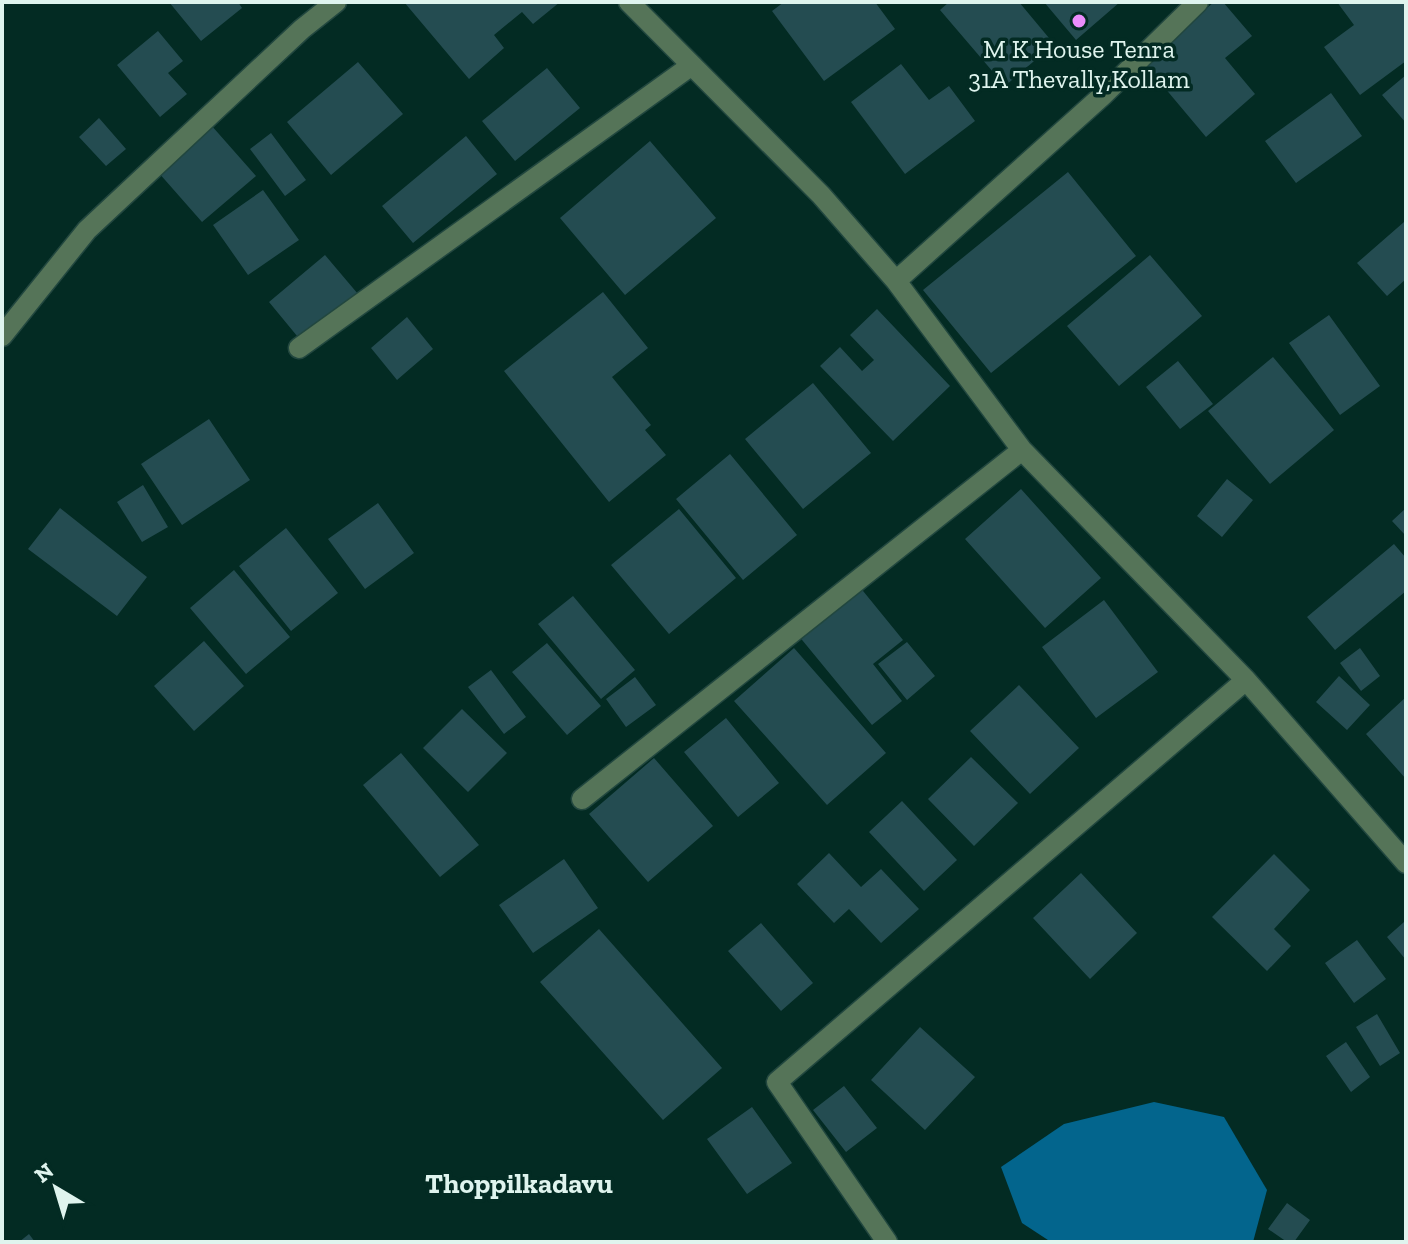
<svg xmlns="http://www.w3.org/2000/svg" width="1408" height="1244" viewBox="0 0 1408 1244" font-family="'Zilla Slab',serif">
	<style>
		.water { fill: #03658d }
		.building { fill: #244c51 }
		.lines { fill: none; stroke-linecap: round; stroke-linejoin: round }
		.street-casing { stroke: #22473f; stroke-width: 23 }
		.street { stroke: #557458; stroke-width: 20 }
		.poi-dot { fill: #eb8dfc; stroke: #032b23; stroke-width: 3 }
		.labels { text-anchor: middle; stroke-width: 7; stroke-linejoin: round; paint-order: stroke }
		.poi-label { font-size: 26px; fill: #dff4ee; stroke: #032b23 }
		.neighbourhood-label { font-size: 28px; font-weight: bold; fill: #dff4ee; stroke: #032b23 }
	</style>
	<rect width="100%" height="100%" fill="#032b23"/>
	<path class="water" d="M 1154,1102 L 1224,1117 L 1267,1190 L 1253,1242 L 1051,1242 L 1022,1223 L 1001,1167 L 1064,1124 Z"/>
	<path class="building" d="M 169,2 L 238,2 L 242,8 L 201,41 Z
		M 404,2 L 560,2 L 533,24 L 522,12 L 494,35 L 504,48 L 469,79 Z
		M 784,2 L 875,2 L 895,29 L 824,81 L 772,11 Z
		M 949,2 L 1019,2 L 1054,44 L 1005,86 L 940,10 Z
		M 1044,2 L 1120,2 L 1076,40 Z
		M 1214,2 L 1223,2 L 1252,36 L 1225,58 L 1255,94 L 1206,137 L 1143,62 Z
		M 1337,2 L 1406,2 L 1406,61 L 1360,95 L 1324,47 L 1354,25 Z
		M 158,31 L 183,61 L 168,73 L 187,94 L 160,117 L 117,65 Z
		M 358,62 L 403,114 L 331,175 L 287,122 Z
		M 901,64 L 929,100 L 949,86 L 975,121 L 905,174 L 851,102 Z
		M 547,68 L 580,108 L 515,161 L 482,121 Z
		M 1406,75 L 1406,123 L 1382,95 Z
		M 1331,93 L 1362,136 L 1296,183 L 1265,141 Z
		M 99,118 L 126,149 L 106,166 L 79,137 Z
		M 211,125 L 256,176 L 202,222 L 158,172 Z
		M 271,133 L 306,180 L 285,196 L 250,149 Z
		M 466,136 L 497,174 L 413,243 L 382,206 Z
		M 650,141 L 716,218 L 625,295 L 560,218 Z
		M 1068,172 L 1136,256 L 991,373 L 923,290 Z
		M 263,190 L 299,240 L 248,275 L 213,225 Z
		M 1404,222 L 1406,224 L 1406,279 L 1387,296 L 1357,263 Z
		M 325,255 L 358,294 L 302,342 L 269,302 Z
		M 1150,255 L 1202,316 L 1119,386 L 1067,326 Z
		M 603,292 L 648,348 L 612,377 L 651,425 L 645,430 L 666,455 L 609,502 L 504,371 Z
		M 877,309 L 950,386 L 893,441 L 820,366 L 840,347 L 862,371 L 874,360 L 850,335 Z
		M 1329,315 L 1380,386 L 1340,415 L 1289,343 Z
		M 407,317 L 433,349 L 397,380 L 371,348 Z
		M 1273,357 L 1334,430 L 1270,484 L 1208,411 Z
		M 1178,361 L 1213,404 L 1180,429 L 1146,387 Z
		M 813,383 L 871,453 L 803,509 L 745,439 Z
		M 209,419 L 250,480 L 182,525 L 141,464 Z
		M 730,454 L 797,535 L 743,580 L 676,499 Z
		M 1227,479 L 1253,500 L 1222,537 L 1197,516 Z
		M 143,485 L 168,527 L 142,542 L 117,502 Z
		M 1021,489 L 1101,578 L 1045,628 L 965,539 Z
		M 378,503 L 414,553 L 365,589 L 328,539 Z
		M 60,508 L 147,577 L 117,616 L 28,549 Z
		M 1406,508 L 1406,536 L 1392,521 Z
		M 679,509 L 736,578 L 669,634 L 611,565 Z
		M 286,528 L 338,593 L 291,631 L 239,566 Z
		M 1394,544 L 1406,558 L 1406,591 L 1335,650 L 1307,617 Z
		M 234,570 L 290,637 L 246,674 L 190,608 Z
		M 859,586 L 903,640 L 873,664 L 902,701 L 872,725 L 798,635 Z
		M 573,596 L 635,670 L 601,699 L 538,624 Z
		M 1104,600 L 1158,672 L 1096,718 L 1042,647 Z
		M 204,641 L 244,686 L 194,731 L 154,686 Z
		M 907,642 L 935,676 L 907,700 L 878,664 Z
		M 547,643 L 601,706 L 567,735 L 512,672 Z
		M 794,648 L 886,753 L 827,805 L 734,701 Z
		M 1360,648 L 1380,676 L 1361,691 L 1340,663 Z
		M 491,670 L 526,717 L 504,734 L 468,687 Z
		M 1339,676 L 1370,705 L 1347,730 L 1316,702 Z
		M 635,677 L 656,705 L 626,727 L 606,699 Z
		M 1019,685 L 1079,748 L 1030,794 L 970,731 Z
		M 1406,697 L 1406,779 L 1366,734 Z
		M 462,709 L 507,753 L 468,792 L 423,748 Z
		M 726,718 L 779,783 L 738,817 L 684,752 Z
		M 401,753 L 479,845 L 440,877 L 363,785 Z
		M 971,757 L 1018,803 L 974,846 L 928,799 Z
		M 654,758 L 713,826 L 648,882 L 589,814 Z
		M 902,801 L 957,860 L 924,891 L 869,832 Z
		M 829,853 L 861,887 L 881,869 L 919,909 L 881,943 L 849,909 L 834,923 L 797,884 Z
		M 1274,854 L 1310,890 L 1274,929 L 1291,946 L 1267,971 L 1212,917 Z
		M 564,859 L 598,908 L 533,953 L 499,905 Z
		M 1081,873 L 1137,933 L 1090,979 L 1033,918 Z
		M 1404,922 L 1406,925 L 1406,960 L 1387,937 Z
		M 761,923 L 813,983 L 781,1011 L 728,951 Z
		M 599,929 L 722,1068 L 663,1120 L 540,982 Z
		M 1357,940 L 1386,979 L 1354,1003 L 1325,963 Z
		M 1377,1014 L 1400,1053 L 1380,1066 L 1356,1027 Z
		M 920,1027 L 975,1077 L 925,1130 L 871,1080 Z
		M 1346,1042 L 1370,1077 L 1351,1092 L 1326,1056 Z
		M 844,1086 L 877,1128 L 846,1152 L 813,1110 Z
		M 752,1107 L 792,1163 L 747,1194 L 707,1139 Z
		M 1287,1203 L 1310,1220 L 1294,1242 L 1287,1242 L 1268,1229 Z
		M 29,1234 L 35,1242 L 19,1242 Z"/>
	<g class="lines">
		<defs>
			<path id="street" d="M 629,2 L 821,195 L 896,281 L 1022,450 L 1246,680 L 1406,863
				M 896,281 L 1102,96 L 1198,2
				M 2,336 L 87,230 L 302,29 L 336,2
				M 299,348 L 692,65
				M 582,799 L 1022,450
				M 887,1242 L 777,1082 L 1246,680"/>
		</defs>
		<use href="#street" class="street-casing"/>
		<use href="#street" class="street"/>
	</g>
	<circle class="poi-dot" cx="1079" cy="21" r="8"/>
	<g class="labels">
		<g class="poi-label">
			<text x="1079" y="58">M K House Tenra<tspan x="1079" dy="30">31A Thevally,Kollam</tspan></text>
		</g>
		<g class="neighbourhood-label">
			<text x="519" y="1193">Thoppilkadavu</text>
		</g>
	</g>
	<rect width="1408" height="1244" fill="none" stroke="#dff4ee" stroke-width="8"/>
	<g transform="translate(56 1188) rotate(322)" stroke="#032b23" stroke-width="6" paint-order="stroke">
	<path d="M0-6L14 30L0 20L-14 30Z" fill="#dff4ee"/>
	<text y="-12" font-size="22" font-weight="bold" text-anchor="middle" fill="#dff4ee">N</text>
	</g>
</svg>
